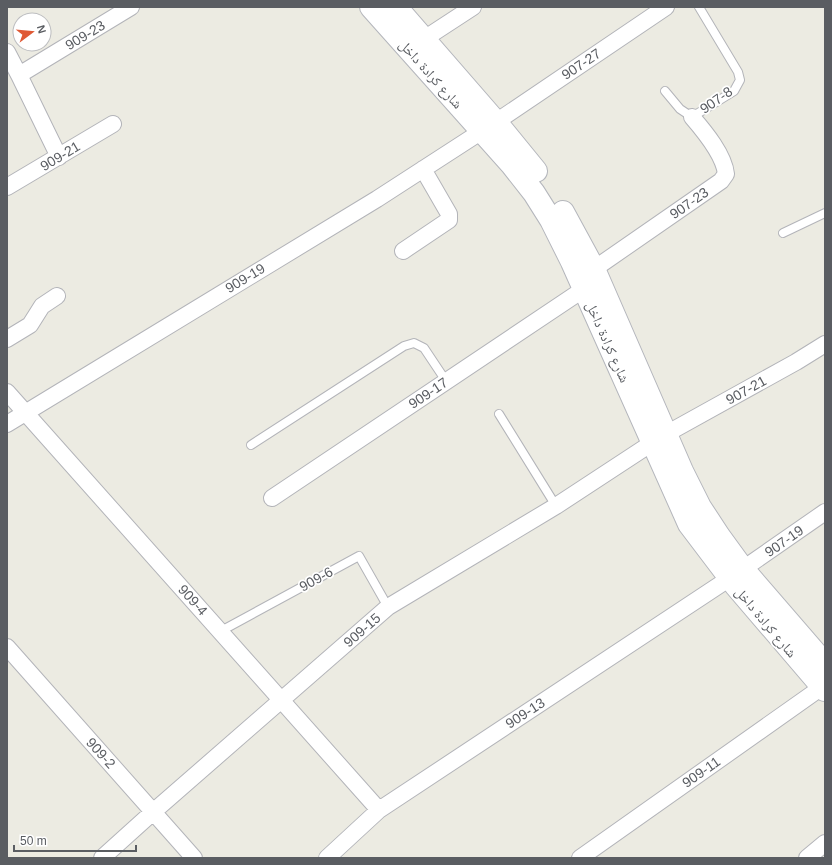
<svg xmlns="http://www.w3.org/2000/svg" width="832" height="865" viewBox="0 0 832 865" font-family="Arial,'Noto Naskh Arabic',sans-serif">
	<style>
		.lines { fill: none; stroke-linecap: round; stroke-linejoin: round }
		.service-casing { stroke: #b3b4b9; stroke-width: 10 }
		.minor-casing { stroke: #b3b4b9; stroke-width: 18 }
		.secondary-casing { stroke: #b4b6bc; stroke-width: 24 }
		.service { stroke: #fff; stroke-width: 8 }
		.minor { stroke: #fff; stroke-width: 16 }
		.secondary { stroke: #fff; stroke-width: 22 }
		.labels { text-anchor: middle; stroke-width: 3.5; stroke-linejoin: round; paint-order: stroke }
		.street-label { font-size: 14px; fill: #5a5d62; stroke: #fff }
	</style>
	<rect width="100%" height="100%" fill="#ecebe2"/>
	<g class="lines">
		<defs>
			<path id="service" d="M 665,91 L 680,109 L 692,117 L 734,91 L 740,80 L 738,72 L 699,7
				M 783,233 L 825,213
				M 499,414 L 556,506
				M 251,445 L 404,346 L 414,343 L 424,348 L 446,381
				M 221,631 L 359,556 L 388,607"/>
			<path id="minor" d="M 424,39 L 473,7
				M 7,52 L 19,75 L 131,7
				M 19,75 L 59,157
				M 496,122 L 666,7
				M 7,187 L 113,124
				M 403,251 L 449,220 L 449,214 L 423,169
				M 594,269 L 721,181 L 726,174 C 724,155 705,132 692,117
				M 7,339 L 30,325 L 42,306 L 57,296
				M 7,392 L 379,810
				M 7,424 L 377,199 L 482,131
				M 666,434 L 796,362 L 825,344
				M 272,498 L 584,289
				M 743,569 L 825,512
				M 7,647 L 194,858
				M 102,858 L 153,812 L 388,607 L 556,506 L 652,443
				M 327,858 L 379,810 L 730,578
				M 580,858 L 822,687
				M 807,858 L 825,843"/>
			<path id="secondary" d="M 371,7 L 512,165 L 534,193 L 551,220 L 572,262 L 689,524 L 736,586 L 825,690
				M 396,7 L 496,122 L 536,171
				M 563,212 L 594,269 L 682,471 L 700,507 L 719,536 L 743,569 L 825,664"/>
		</defs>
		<use href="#service" class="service-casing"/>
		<use href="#minor" class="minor-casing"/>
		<use href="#secondary" class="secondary-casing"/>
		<use href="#service" class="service"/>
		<use href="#minor" class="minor"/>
		<use href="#secondary" class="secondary"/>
	</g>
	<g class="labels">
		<g class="street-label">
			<text transform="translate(85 35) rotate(-31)" y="5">909-23</text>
			<text transform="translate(581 64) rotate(-34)" y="5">907-27</text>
			<text transform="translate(431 74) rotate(48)" y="5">شارع كرادة داخل</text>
			<text transform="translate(716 100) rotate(-35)" y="5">907-8</text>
			<text transform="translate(60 156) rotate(-31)" y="5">909-21</text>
			<text transform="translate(689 203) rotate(-35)" y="5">907-23</text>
			<text transform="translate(245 278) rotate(-31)" y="5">909-19</text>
			<text transform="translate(608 342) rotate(66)" y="5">شارع كرادة داخل</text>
			<text transform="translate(746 390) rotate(-29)" y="5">907-21</text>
			<text transform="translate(428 393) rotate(-34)" y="5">909-17</text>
			<text transform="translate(784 541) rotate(-35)" y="5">907-19</text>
			<text transform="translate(316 579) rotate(-29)" y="5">909-6</text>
			<text transform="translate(193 600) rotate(48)" y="5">909-4</text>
			<text transform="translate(766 622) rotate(50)" y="5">شارع كرادة داخل</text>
			<text transform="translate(362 630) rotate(-41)" y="5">909-15</text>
			<text transform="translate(525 713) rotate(-33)" y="5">909-13</text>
			<text transform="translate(101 753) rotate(48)" y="5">909-2</text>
			<text transform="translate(701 772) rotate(-35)" y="5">909-11</text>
		</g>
	</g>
	<rect width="832" height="865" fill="none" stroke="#5a5d62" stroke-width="16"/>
	<g transform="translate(32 32) rotate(74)"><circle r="19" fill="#ffffff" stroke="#bdbec0"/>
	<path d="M0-3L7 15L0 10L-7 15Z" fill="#df5935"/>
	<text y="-6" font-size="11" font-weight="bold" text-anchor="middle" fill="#5a5d62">N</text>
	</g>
	<path d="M14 845v6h122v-6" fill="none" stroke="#5a5d62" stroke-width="2"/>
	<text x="20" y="845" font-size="12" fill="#5a5d62" stroke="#ffffff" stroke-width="3" paint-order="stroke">50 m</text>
</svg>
